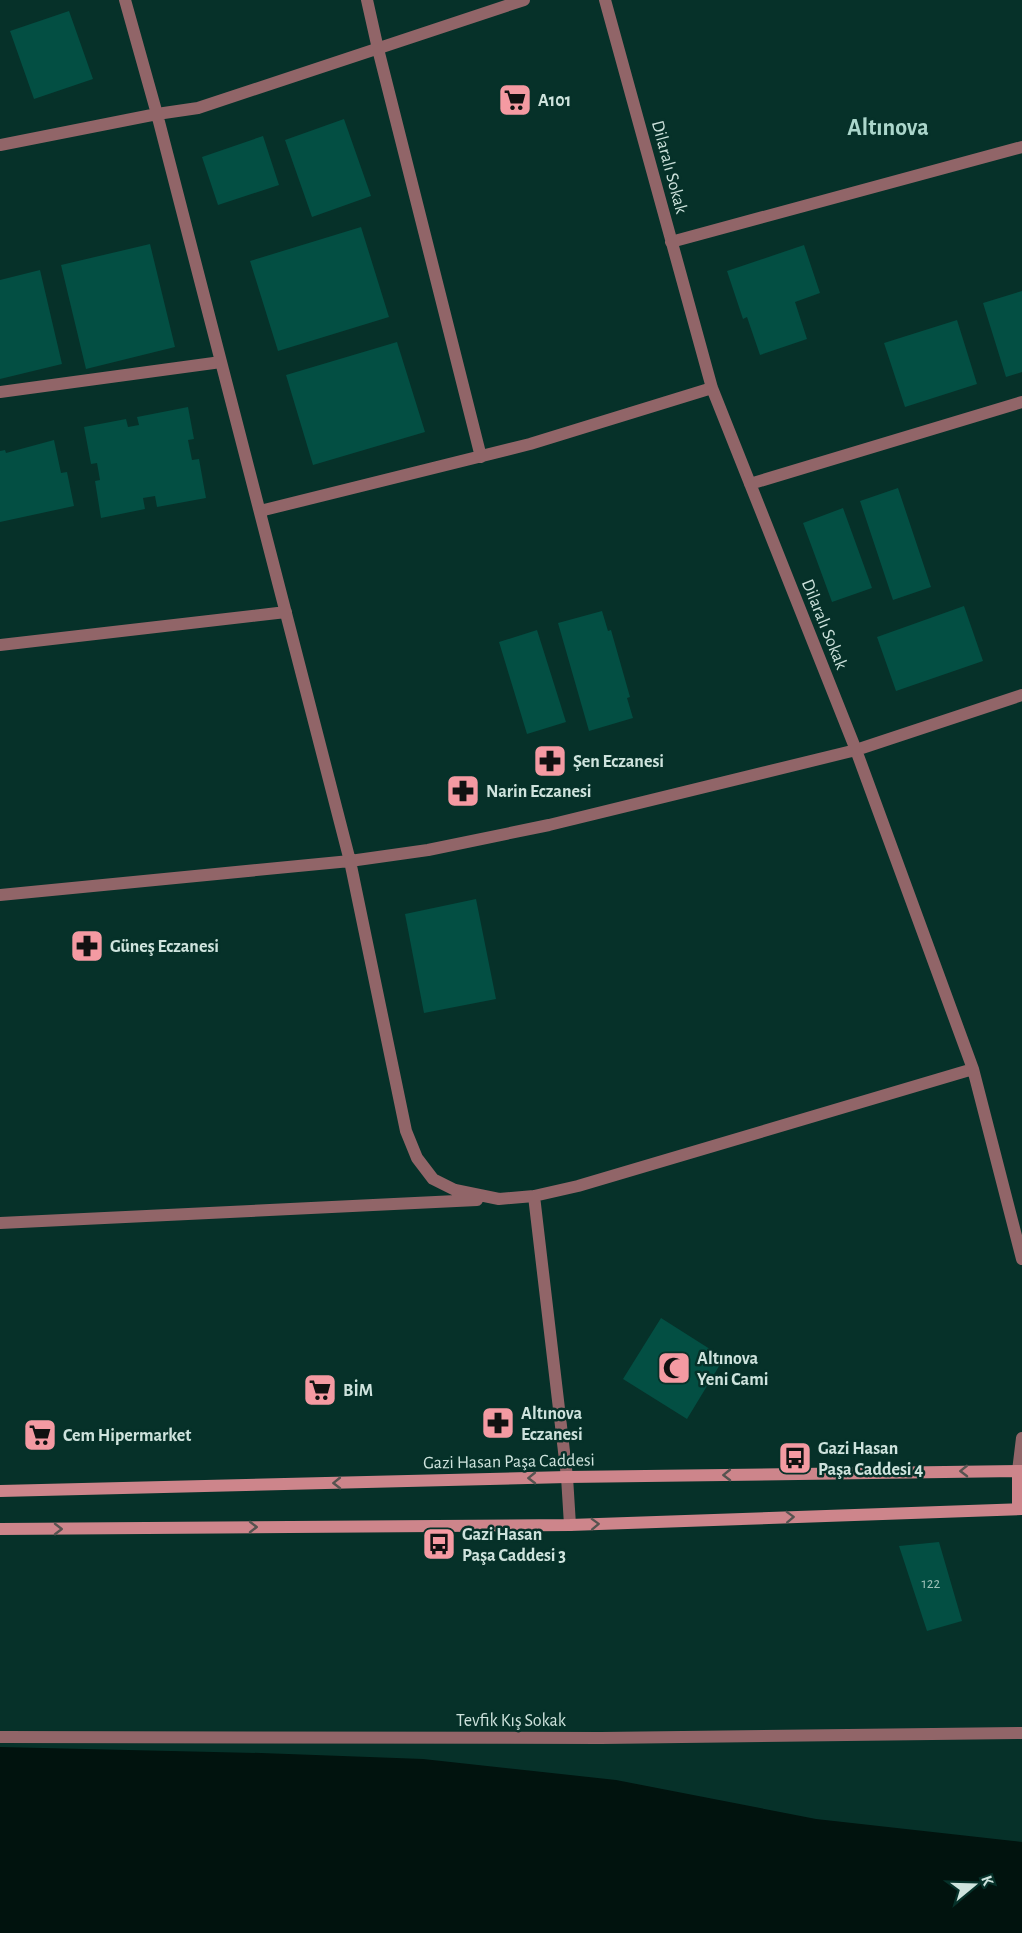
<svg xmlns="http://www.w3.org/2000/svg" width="1022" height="1933" viewBox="0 0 1022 1933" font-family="'Alegreya Sans',sans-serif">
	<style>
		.water { fill: #01130e }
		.building { fill: #034f43 }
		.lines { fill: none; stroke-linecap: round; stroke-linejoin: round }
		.minor { stroke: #916568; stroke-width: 12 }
		.secondary { stroke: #cd858b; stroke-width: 12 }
		.oneway { stroke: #565350 }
		.labels { text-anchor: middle; stroke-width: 5; stroke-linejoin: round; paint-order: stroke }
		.number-label { font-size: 15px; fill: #9bbeb6 }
		.poi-label { font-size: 18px; font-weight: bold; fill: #cee3dd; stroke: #063129; text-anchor: start }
		.street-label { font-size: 18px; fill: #cee3dd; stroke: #063129 }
		.district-label { font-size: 24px; font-weight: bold; fill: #abd6cb; stroke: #063129 }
	</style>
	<rect width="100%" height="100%" fill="#063129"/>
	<path class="water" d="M 0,1747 L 261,1753 L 423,1759 L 616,1780 L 816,1819 L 1022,1842 L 1022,1933 L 0,1933 Z"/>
	<path class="building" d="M 69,11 L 93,79 L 34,99 L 10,31 Z
		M 344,119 L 371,196 L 312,217 L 285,140 Z
		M 263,136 L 279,185 L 218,205 L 202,157 Z
		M 361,227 L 389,317 L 278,351 L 250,261 Z
		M 150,244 L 175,347 L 86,369 L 61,265 Z
		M 804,245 L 820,293 L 795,302 L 807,339 L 760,355 L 747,317 L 743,319 L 727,271 Z
		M 40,270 L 62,364 L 0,379 L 0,280 Z
		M 1022,291 L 1022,372 L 1006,377 L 983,303 Z
		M 957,320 L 977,384 L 905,407 L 884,343 Z
		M 397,342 L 425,432 L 313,465 L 286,375 Z
		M 188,407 L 194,439 L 188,440 L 192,460 L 199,459 L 206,498 L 157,507 L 155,496 L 143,498 L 145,509 L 101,518 L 95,481 L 100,480 L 97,463 L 91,464 L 84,427 L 126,419 L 128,427 L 139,425 L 137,417 Z
		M 54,440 L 61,473 L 67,472 L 74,506 L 0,522 L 0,451 L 5,450 L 6,453 Z
		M 898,488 L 931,587 L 893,600 L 860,501 Z
		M 843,508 L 872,588 L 832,602 L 803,523 Z
		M 964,606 L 983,661 L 896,691 L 877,637 Z
		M 602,611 L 608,631 L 611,630 L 630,697 L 627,698 L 633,718 L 589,731 L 558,623 Z
		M 537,630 L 566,722 L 527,734 L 499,642 Z
		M 476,899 L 496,999 L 424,1013 L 405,914 Z
		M 661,1318 L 724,1358 L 687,1419 L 623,1379 Z
		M 939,1542 L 962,1621 L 927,1631 L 899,1546 Z"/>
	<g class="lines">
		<path class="minor" d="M 125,0 L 157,114 L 350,861 L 406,1131 L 417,1158 L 433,1179 L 455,1190 L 499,1199 L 534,1196 L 578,1186 L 973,1069
			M 367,0 L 378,49 L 481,457
			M 605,0 L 712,388 L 856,750 L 973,1069 L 1022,1259
			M 0,145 L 157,114 L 198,108 L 524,0
			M 671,242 L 1022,147
			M 0,392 L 221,362
			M 750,484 L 1022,402
			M 260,511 L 530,444 L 712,388
			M 0,645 L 286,612
			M 0,895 L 350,861 L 428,850 L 549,825 L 856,750 L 1022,695
			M 534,1196 L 567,1477 L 570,1525
			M 0,1223 L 477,1200
			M 1018,1471 L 1022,1438
			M 0,1737 L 601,1738 L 1022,1733"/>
		<path class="secondary" d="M 0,1491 L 567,1477 L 1022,1471
			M 1018,1509 L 1018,1471
			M 0,1529 L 570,1525 L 1022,1509"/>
	</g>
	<defs><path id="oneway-chevron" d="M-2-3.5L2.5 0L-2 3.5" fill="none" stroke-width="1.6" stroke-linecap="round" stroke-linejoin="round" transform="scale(1.5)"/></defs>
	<g class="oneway">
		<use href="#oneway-chevron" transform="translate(964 1471) rotate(179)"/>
		<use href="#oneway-chevron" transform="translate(727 1475) rotate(179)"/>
		<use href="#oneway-chevron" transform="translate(532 1478) rotate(179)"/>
		<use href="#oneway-chevron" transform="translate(337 1483) rotate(179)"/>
		<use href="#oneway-chevron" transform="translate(790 1517) rotate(-2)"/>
		<use href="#oneway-chevron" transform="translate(595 1524) rotate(-2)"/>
		<use href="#oneway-chevron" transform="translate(253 1527)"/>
		<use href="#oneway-chevron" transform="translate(58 1529)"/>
	</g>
	<defs>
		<symbol id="supermarket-square" viewBox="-11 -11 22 22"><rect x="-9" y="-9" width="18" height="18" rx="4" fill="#f49aa2" stroke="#063129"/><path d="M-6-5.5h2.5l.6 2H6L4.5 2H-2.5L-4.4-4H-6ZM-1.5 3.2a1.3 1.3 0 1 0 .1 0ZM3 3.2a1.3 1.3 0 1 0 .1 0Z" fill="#111"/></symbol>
		<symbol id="pharmacy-square" viewBox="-11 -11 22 22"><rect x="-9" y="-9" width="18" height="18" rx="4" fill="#f49aa2" stroke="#063129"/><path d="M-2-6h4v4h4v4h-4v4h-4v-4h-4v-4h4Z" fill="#111"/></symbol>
		<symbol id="mosque-square" viewBox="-11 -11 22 22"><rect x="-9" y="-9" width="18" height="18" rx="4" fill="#f49aa2" stroke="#063129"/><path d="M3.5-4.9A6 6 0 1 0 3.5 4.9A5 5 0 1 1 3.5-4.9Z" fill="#111"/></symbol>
		<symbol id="bus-square" viewBox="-11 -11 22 22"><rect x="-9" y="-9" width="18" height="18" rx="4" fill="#f49aa2" stroke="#063129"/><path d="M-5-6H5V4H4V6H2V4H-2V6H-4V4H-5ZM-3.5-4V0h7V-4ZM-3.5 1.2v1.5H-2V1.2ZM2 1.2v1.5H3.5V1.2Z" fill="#111"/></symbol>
	</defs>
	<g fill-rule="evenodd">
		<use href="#supermarket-square" x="496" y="81" width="38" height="38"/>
		<use href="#pharmacy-square" x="531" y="742" width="38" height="38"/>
		<use href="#pharmacy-square" x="444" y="772" width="38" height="38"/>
		<use href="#pharmacy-square" x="68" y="927" width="38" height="38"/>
		<use href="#mosque-square" x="655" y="1349" width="38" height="38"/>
		<use href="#supermarket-square" x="301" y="1371" width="38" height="38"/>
		<use href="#pharmacy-square" x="479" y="1404" width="38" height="38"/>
		<use href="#supermarket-square" x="21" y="1416" width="38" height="38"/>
		<use href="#bus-square" x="776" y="1439" width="38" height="38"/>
		<use href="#bus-square" x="420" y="1525" width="38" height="38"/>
	</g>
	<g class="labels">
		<g class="number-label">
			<text x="931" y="1588">122</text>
		</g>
		<g class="poi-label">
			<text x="538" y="106">A101</text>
			<text x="573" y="767">Şen Eczanesi</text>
			<text x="486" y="797">Narin Eczanesi</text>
			<text x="110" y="952">Güneş Eczanesi</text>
			<text x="697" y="1364">Altınova<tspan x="697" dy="21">Yeni Cami</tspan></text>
			<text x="343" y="1396">BİM</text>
			<text x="521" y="1419">Altınova<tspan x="521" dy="21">Eczanesi</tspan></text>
			<text x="63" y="1441">Cem Hipermarket</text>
			<text x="818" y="1454">Gazi Hasan<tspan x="818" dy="21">Paşa Caddesi 4</tspan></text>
			<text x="462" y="1540">Gazi Hasan<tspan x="462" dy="21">Paşa Caddesi 3</tspan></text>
		</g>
		<g class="street-label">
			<text transform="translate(670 167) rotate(75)" y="6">Dilaralı Sokak</text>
			<text transform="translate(825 624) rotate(68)" y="6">Dilaralı Sokak</text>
			<text transform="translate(509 1461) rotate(-1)" y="6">Gazi Hasan Paşa Caddesi</text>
			<text x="511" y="1726">Tevfik Kış Sokak</text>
		</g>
		<g class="district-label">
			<text x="888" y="135">Altınova</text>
		</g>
	</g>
	<g transform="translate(974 1885) rotate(71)" stroke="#063129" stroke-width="4.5" paint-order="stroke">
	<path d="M0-4.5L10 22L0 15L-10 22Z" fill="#cee3dd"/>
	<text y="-9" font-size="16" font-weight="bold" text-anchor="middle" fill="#cee3dd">K</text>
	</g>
</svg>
